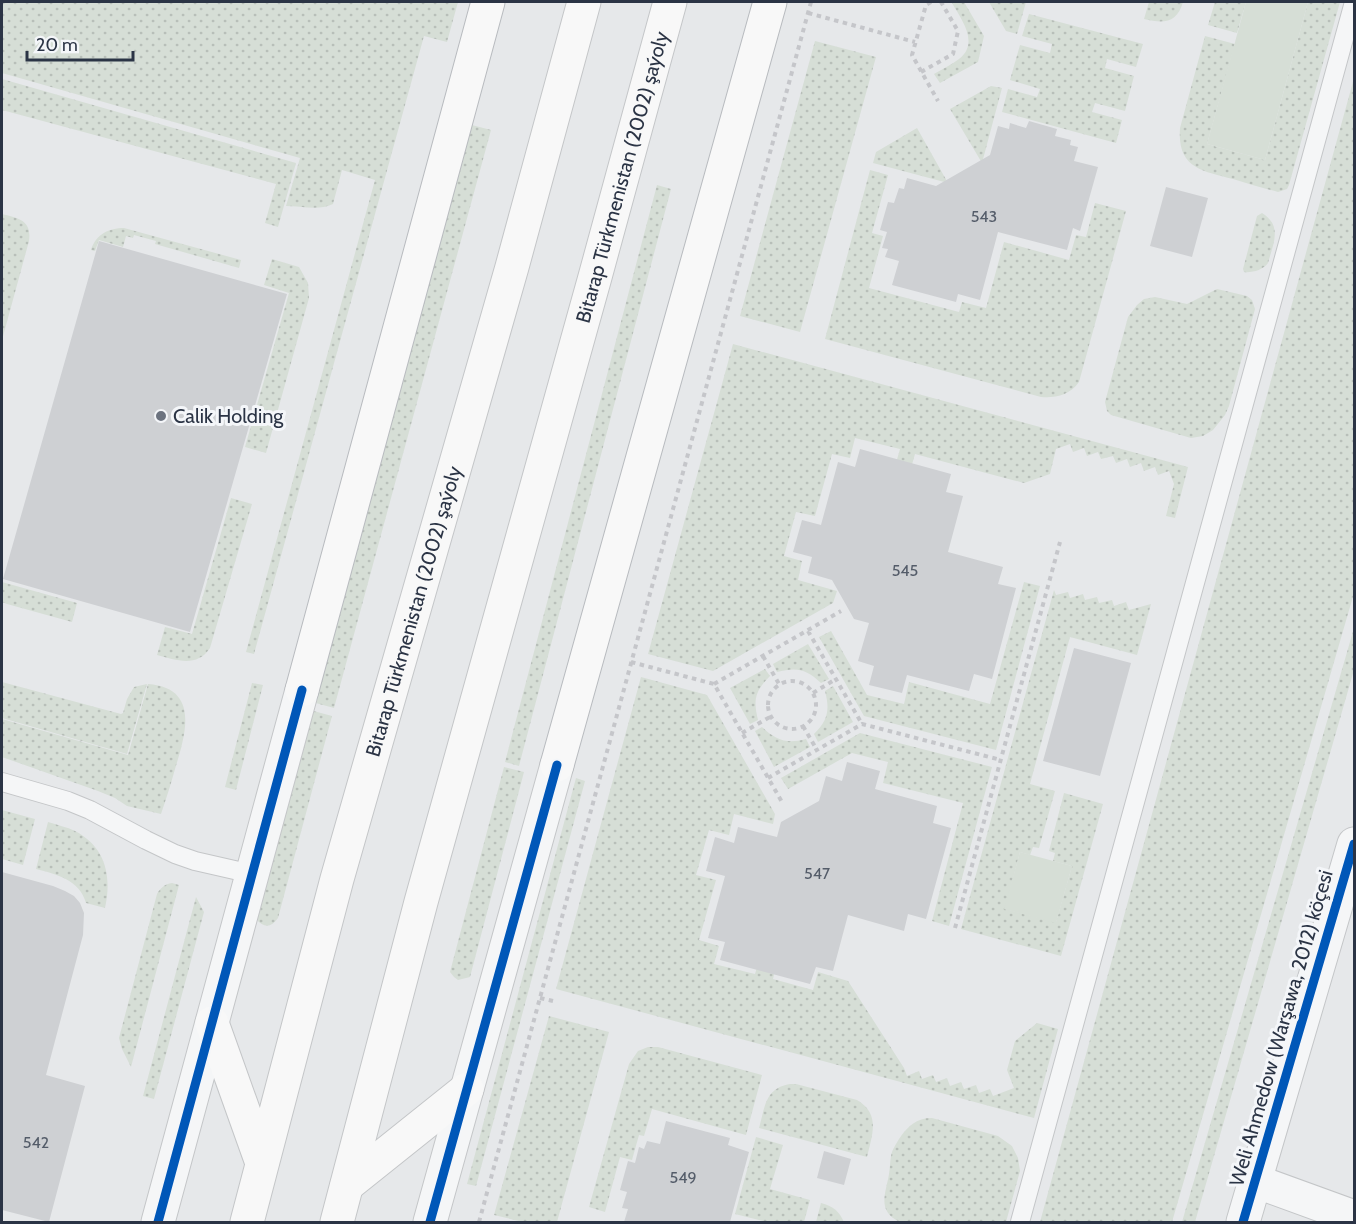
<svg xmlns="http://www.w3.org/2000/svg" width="1356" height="1224" viewBox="0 0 1356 1224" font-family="Cabin,sans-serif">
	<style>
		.grass { fill: url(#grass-dots) }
		.green { fill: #d6ded6 }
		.building { fill: #ced0d3 }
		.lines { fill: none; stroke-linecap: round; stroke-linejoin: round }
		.service-casing { stroke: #c4c6c8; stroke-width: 20 }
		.minor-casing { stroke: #c4c6c8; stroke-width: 35 }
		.tertiary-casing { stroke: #c4c6c8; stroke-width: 35 }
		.secondary-casing { stroke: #c4c6c8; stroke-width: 35 }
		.trunk-casing { stroke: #b8bbbf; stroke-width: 35 }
		.path { stroke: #c5c6ca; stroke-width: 4; stroke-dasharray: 4.5 4.5; stroke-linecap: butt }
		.service { stroke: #f5f6f7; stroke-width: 18 }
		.minor { stroke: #f5f6f7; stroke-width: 33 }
		.tertiary { stroke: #f5f6f7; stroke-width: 33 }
		.secondary { stroke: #f8f8f8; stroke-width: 33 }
		.trunk { stroke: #f8f8f8; stroke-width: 33 }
		.cycleway-casing { stroke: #f4f6f9; stroke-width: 13 }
		.cycleway { stroke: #0057b8; stroke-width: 9 }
		.poi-dot { fill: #6c737f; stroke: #f4f6f9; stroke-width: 2 }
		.labels { text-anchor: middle; stroke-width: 6; stroke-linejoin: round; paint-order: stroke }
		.number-label { font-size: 16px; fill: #545c69 }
		.street-label { font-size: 20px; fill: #2b3445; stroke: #f4f6f9 }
		.poi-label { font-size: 20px; fill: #2b3445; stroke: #f4f6f9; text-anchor: start }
	</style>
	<defs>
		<pattern id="grass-dots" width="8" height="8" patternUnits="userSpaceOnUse" patternTransform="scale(1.5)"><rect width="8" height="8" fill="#d6ded6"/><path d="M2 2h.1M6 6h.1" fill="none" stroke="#b8bfb9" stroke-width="1.8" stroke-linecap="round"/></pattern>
	</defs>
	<rect width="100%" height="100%" fill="#e6e8ea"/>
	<path class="grass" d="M 2,2 L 458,2 L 447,42 L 424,36 L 254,654 L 246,652 L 375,180 L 342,170 L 333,204 C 319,211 301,206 286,206 L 300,158 L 2,73 Z
		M 955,2 L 964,2 L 984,36 L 978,62 L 940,83 L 934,74 C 942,69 951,65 959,59 C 980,43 961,19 952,3 Z
		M 989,2 L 1026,2 L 1017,34 L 1006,31 Z
		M 1149,2 L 1183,2 C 1177,23 1164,24 1144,19 Z
		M 1215,2 L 1246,2 L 1237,33 L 1208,25 Z
		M 1308,2 L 1340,2 L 1289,185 L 1287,189 L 1278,192 C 1263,188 1248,184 1233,179 C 1202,171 1177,168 1180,128 L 1205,36 L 1235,44 L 1207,144 L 1265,160 Z
		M 1029,14 L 1143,44 L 1136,67 L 1107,59 L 1105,68 L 1134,76 L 1125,111 L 1095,103 L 1092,112 L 1122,120 L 1116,143 L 1002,112 L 1008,89 L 1037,97 L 1040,89 L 1010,80 L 1020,45 L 1050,53 L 1052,44 L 1022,36 Z
		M 815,41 L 876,57 L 800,332 L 740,316 Z
		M 1354,78 L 1354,593 L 1172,1222 L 1040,1222 Z
		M 2,79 L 296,163 L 278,227 L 265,223 L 276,184 L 2,110 Z
		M 991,86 L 1002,88 L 982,163 L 950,109 Z
		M 468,124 L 491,130 L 334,708 L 312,702 Z
		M 917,128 L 948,183 L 873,163 L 876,152 Z
		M 870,170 L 888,175 L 872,233 L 883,236 L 869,288 L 959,312 L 962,302 L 986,308 L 1004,242 L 1069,260 L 1076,235 L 1086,237 L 1095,203 L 1126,211 L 1079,382 C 1070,395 1056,398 1041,397 L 825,339 Z
		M 657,185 L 671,189 L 519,766 L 505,762 Z
		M 1262,213 C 1283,226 1273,244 1268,263 C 1263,270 1252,273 1244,272 L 1243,269 L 1257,216 Z
		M 2,214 C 18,218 32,220 29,241 L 2,340 Z
		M 124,228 L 241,260 L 239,268 L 155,244 L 156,241 L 134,235 L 133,238 L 126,236 L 123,247 L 99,240 L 95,251 L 91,250 C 96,234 109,228 124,228 Z
		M 272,259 L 299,267 L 308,283 L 309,298 L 266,453 L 245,447 L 289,293 L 264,285 Z
		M 1217,289 L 1247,296 L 1252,300 L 1255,309 L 1229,406 L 1225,415 L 1213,430 L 1203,436 L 1191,438 L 1111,415 L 1107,411 L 1105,402 L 1128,317 L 1137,305 L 1144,299 L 1155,297 L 1187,304 Z
		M 733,344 L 1188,467 L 1175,518 L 1166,516 L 1174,484 L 1169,471 L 1158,475 L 1155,467 L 1144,471 L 1141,463 L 1130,467 L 1127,459 L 1116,463 L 1113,456 L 1101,459 L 1098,452 L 1087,456 L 1084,448 L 1073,452 L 1070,444 L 1056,449 L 1050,474 L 1024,483 L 915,454 L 909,475 L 894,470 L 900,449 L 855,438 L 850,458 L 832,454 L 815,516 L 796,512 L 784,556 L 802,561 L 798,580 L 837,591 L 833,603 L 713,671 L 648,654 Z
		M 231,498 L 252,504 L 210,648 C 197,668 176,660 157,655 L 165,627 L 192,634 Z
		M 2,582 L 77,603 L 72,622 L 7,604 L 2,602 Z
		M 1024,582 L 1040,586 L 996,750 L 864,716 L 819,637 L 831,631 L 867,695 L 904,704 L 909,682 L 990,704 Z
		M 1054,590 L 1056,595 L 1068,592 L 1070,598 L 1083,594 L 1085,600 L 1097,597 L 1099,603 L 1112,600 L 1114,606 L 1126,602 L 1129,610 L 1151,604 L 1137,655 L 1070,637 L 1030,784 L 1055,791 L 1039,848 L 1033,847 L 1030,855 L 1020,852 L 1005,909 L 1056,922 L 1072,866 L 1053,861 L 1055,853 L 1049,851 L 1064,793 L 1103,804 L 1061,956 L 961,929 Z
		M 1354,628 L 1354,670 L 1195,1222 L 1182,1222 Z
		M 808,644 L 829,679 L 821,683 C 806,669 797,667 777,672 L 773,664 Z
		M 765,669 L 770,676 C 755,691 753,700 758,720 L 750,724 L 730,688 Z
		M 641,677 L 707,695 L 775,814 L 773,824 L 734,814 L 729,835 L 709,830 L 696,875 L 716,880 L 699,940 L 719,946 L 714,964 L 755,974 L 760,957 L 777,962 L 773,979 L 813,990 L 818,972 L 848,981 L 904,1068 L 907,1076 L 919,1071 L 922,1079 L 933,1075 L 936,1082 L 947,1078 L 950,1086 L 961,1082 L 964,1089 L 976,1085 L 979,1093 L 990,1089 L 993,1096 L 1014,1088 L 1007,1070 L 1015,1041 L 1037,1023 L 1058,1029 L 1034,1118 L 556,989 Z
		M 2,682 L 121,714 L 123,713 L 127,699 L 134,687 L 147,684 L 127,754 L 2,718 Z
		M 252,683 L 263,685 L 236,790 L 225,787 Z
		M 148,684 C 201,688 185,736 175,769 C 171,784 166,799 161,814 L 127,806 L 115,798 L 98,791 L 2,757 L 2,719 L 128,755 Z
		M 833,686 L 853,722 L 818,742 L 814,734 C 828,720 830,710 825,691 Z
		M 310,710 L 332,716 L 278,918 C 271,928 264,928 256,919 Z
		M 762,727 C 777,741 787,744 806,739 L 810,747 L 774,767 L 755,731 Z
		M 860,733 L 992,767 L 949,926 L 932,921 L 963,803 L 883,783 L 888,762 L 852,753 L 788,789 L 781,778 Z
		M 504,767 L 524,772 L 470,977 L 458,980 L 454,977 L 450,972 Z
		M 576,778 L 585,781 L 476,1186 L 467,1184 Z
		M 2,810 L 35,819 L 23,865 L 2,859 Z
		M 48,822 C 57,825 67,827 75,831 C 106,847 112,877 105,908 L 86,903 C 80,880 56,874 36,869 Z
		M 172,883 L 179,885 L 131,1067 L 122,1049 L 119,1038 L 157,894 C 160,888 165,884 172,883 Z
		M 196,897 L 204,912 L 154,1099 L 143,1096 Z
		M 549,1016 L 609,1032 L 557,1222 L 523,1222 L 494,1215 Z
		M 648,1047 L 658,1047 L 762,1075 L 746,1135 L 652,1109 L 644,1136 L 639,1135 L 632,1160 L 620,1157 L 605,1212 L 589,1207 L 629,1064 L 638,1051 Z
		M 790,1084 L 796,1084 L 857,1100 C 881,1114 872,1135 867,1157 L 759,1128 C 765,1107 765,1088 790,1084 Z
		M 932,1118 L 998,1136 L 1012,1146 L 1018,1158 L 1020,1171 L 1006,1222 L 900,1222 C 876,1211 886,1193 889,1174 C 890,1168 890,1162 891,1156 C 892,1150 896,1144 899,1139 C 908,1126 916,1118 932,1118 Z
		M 756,1137 L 783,1145 L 770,1189 L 810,1200 L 804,1222 L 767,1222 L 735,1214 Z
		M 821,1203 C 833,1206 839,1211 844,1222 L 816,1222 Z"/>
	<path class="green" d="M 1246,2 L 1308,2 L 1265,160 L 1207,144 Z
		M 1020,852 L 1072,866 L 1056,923 L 1004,909 Z"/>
	<path class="building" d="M 1029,121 L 1057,129 L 1055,136 L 1071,140 L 1070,145 L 1078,147 L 1074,161 L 1098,167 L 1080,231 L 1073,228 L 1067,250 L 998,232 L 980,300 L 958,294 L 956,302 L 892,285 L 899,261 L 885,257 L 888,249 L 882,248 L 887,232 L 880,230 L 888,202 L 894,203 L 899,188 L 904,189 L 907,178 L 936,186 L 990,155 L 998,126 L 1009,129 L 1010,123 L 1026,128 Z
		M 1166,187 L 1208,198 L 1192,257 L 1150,246 Z
		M 99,241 L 287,294 L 190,632 L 3,579 Z
		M 860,449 L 951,474 L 946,492 L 963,496 L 948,552 L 1003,567 L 998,584 L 1016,588 L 992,679 L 974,674 L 969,691 L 907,675 L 902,693 L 869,685 L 874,666 L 858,661 L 869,623 L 854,619 L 832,580 L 808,573 L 812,557 L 793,552 L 802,520 L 821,525 L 838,462 L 855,467 Z
		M 1074,648 L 1131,663 L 1100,776 L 1043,761 Z
		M 847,762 L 880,771 L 875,789 L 937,806 L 933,823 L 951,828 L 926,919 L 908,914 L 904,931 L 848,915 L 833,971 L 816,967 L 810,984 L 720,960 L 725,942 L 708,938 L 725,876 L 706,871 L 715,837 L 734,843 L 738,827 L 777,837 L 781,822 L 819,801 L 826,776 L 842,781 Z
		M 2,872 L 53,886 L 65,891 L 74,896 L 80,903 L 84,913 L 83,935 L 46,1075 L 85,1086 L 49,1222 L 2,1210 Z
		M 666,1121 L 730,1138 L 728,1145 L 749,1152 L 730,1222 L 624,1222 L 628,1209 L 622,1208 L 627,1192 L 620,1190 L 628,1161 L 635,1163 L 639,1147 L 644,1149 L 647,1141 L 660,1144 Z
		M 824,1151 L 851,1159 L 844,1185 L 817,1178 Z"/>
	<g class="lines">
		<defs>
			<path id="service" d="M 2,782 L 68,801 L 90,810 L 146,840 L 175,854 L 195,861 L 252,874
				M 1020,1222 L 1354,2"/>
			<path id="minor" d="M 1255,1181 L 1354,1217
				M 158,1222 L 302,690
				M 430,1222 L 557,765"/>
			<path id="tertiary" d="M 1243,1222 L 1354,844"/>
			<g id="secondary">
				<path d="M 212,1023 L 262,1163"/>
				<path d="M 347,1185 L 467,1089"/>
				<path id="s1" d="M 247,1222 L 337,879 L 512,267 L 584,2"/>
				<path id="s2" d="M 337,1222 L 421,902 L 595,277 L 670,2"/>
			</g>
			<path id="trunk" d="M 302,690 L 488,2
				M 557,765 L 770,2"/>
		</defs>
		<use href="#service" class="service-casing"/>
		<use href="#minor" class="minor-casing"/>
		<use href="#tertiary" class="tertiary-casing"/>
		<use href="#secondary" class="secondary-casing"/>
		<use href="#trunk" class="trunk-casing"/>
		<path class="path" d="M 931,2 L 926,5 L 912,55 L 938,101
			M 808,13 L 915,42
			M 921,72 L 953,54 L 958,31 L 941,2
			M 808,631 L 862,724
			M 763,656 L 779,684
			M 631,662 L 714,684 L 782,802
			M768 705a24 24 0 1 1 48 0a24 24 0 1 1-48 0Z
			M 714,684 L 841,611
			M 813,693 L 836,679
			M 803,726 L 817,750
			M 742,733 L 770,717
			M 768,778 L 862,724 L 1001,760
			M 955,928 L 1060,542
			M 540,998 L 553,1001
			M 479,1222 L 811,2"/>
		<use href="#service" class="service"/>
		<use href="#minor" class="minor"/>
		<use href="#tertiary" class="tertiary"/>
		<use href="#secondary" class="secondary"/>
		<use href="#trunk" class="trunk"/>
		<defs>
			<path id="cycleway" d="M 158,1222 L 302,690
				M 430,1222 L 557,765
				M 1243,1222 L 1354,844"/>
		</defs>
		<use href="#cycleway" class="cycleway-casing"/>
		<use href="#cycleway" class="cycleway"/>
	</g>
	<circle class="poi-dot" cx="161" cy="416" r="6"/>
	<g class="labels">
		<g class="number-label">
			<text x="984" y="222">543</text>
			<text x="905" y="576">545</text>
			<text x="817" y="879">547</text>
			<text x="36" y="1148">542</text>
			<text x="683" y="1183">549</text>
		</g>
		<g class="street-label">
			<text dy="7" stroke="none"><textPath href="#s2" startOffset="1083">Bitarap Türkmenistan (2002) şaýoly</textPath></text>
			<text dy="7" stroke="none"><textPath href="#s1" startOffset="633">Bitarap Türkmenistan (2002) şaýoly</textPath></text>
			<text transform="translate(1281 1028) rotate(-74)" y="7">Weli Ahmedow (Warşawa, 2012) köçesi</text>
		</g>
		<g class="poi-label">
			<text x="173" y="423">Calik Holding</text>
		</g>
	</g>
	<rect width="1356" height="1224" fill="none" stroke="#2b3445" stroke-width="6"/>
	<path d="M27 51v9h106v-9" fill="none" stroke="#2b3445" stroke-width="3"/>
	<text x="36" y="51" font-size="18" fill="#2b3445" stroke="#f4f6f9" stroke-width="4.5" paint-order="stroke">20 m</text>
</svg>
